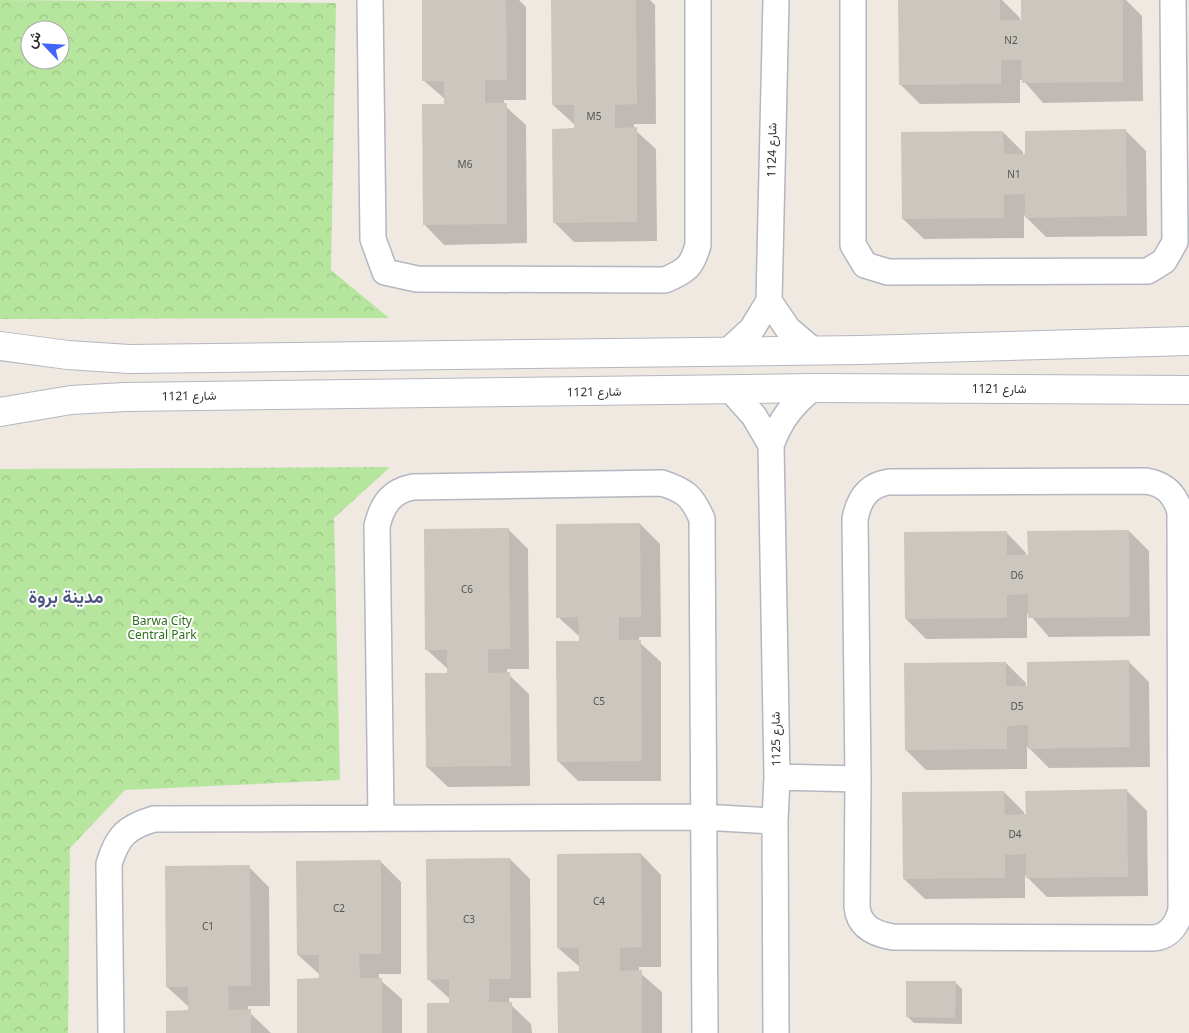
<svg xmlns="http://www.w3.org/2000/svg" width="1189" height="1033" viewBox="0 0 1189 1033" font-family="'Noto Sans',Vazirmatn,sans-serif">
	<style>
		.park { fill: url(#park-crowns); fill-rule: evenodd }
		.shadow { fill: #0003 }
		.building { fill: #cbc7bf }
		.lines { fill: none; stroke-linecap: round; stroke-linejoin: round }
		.street-casing { stroke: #b4b7c1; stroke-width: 28 }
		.secondary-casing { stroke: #b4b7c1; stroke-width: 30 }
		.street { stroke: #fff; stroke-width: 25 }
		.secondary { stroke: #fff; stroke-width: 28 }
		.labels { text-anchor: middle; stroke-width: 4; stroke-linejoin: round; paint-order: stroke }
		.number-label { font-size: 10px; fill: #555452 }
		.street-label { font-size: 12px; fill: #2e2e2e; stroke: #fff }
		.park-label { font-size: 12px; fill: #2c6e1b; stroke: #fff }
		.district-label { font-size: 18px; font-weight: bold; fill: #4d5680; stroke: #fff }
	</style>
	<defs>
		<pattern id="park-crowns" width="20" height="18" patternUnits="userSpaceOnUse" patternTransform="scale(1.25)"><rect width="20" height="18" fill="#b6e59e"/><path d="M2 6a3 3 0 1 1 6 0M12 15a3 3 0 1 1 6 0" fill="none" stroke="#9dc588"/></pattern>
	</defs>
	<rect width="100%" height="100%" fill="#efe9e1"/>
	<path class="park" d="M 0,0 L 336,3 L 331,270 L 389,318 L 0,319 ZM 30,30 L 60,30 L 60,60 L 30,60 Z
		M 390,467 L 334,518 L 340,780 L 125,790 L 70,848 L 68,1033 L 0,1033 L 0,469 Z"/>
	<path class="shadow" d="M 423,0 L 519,0 L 526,7 L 526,100 L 504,100 L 504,105 L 526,125 L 527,243 L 444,245 L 424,224 L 446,105 L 446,100 L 423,80 Z
		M 552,0 L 650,0 L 655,5 L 656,124 L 634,124 L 634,129 L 656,149 L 657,241 L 574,242 L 554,222 L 576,129 L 575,125 L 553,105 Z
		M 899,0 L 1002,0 L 1020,18 L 1020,21 L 1022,21 L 1022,0 L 1126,0 L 1142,16 L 1143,101 L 1043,103 L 1023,80 L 1020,80 L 1020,103 L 920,104 L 900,84 Z
		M 1126,131 L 1146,151 L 1147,236 L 1046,237 L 1024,215 L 1024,238 L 924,239 L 903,219 L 1003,132 L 1023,152 L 1023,155 L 1026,155 Z
		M 640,524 L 660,544 L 661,637 L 639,637 L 639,642 L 661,662 L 661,781 L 578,781 L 558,761 L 580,637 L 558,617 Z
		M 508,529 L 528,549 L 529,669 L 507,669 L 507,673 L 529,694 L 530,786 L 448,787 L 427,767 L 449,670 L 426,649 Z
		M 1129,531 L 1149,551 L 1150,636 L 1049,637 L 1029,614 L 1027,614 L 1027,638 L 926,639 L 906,619 L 1006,532 L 1026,553 L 1026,556 Z
		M 1129,662 L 1149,682 L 1150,767 L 1049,768 L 1027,746 L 1027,769 L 926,770 L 906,750 L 1006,663 L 1026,683 L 1026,687 Z
		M 1127,791 L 1147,811 L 1148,896 L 1047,897 L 1025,875 L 1025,898 L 925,899 L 904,879 L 1004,792 L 1024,812 L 1024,816 Z
		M 641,854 L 661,875 L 661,967 L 639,967 L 639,972 L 662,992 L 662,1033 L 559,1033 L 581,972 L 581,968 L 558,948 Z
		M 510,859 L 530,879 L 531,998 L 509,998 L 509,1003 L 531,1024 L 532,1033 L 428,1033 L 450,1004 L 450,999 L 428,979 Z
		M 381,862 L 401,882 L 401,974 L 379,974 L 379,979 L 402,999 L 402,1033 L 299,1033 L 320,979 L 320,975 L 298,955 Z
		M 249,867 L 269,887 L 270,1006 L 248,1006 L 248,1011 L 271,1033 L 168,1033 L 189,1011 L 189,1007 L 167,987 Z
		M 955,982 L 962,989 L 962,1024 L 914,1023 L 907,1016 Z"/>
	<path class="building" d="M 422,0 L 506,0 L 507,80 L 485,80 L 485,103 L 507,103 L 507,224 L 423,225 L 422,104 L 444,104 L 444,81 L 422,81 Z
		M 551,0 L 636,0 L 637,104 L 615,105 L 615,128 L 637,127 L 637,222 L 553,223 L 552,129 L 574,128 L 574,105 L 552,105 Z
		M 898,0 L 1000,0 L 1000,20 L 1021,20 L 1021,0 L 1123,0 L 1123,82 L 1022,83 L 1021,60 L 1001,60 L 1001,84 L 899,85 Z
		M 1126,129 L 1127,216 L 1025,218 L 1025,194 L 1004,195 L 1004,218 L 902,219 L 901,132 L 1003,131 L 1004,154 L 1025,154 L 1025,131 Z
		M 640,523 L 641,617 L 619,617 L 619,640 L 641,640 L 642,761 L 557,762 L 556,641 L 579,641 L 578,617 L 556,618 L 556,524 Z
		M 509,528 L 510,649 L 488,649 L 488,673 L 510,672 L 511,766 L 426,767 L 425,673 L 447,673 L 447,650 L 425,650 L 424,529 Z
		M 1129,530 L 1130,617 L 1028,618 L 1028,594 L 1007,595 L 1007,618 L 905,619 L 904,532 L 1007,531 L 1007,555 L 1028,555 L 1027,531 Z
		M 1129,660 L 1130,747 L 1028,749 L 1028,725 L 1007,726 L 1007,749 L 905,750 L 904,663 L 1006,662 L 1006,686 L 1027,686 L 1027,662 Z
		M 1127,789 L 1128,877 L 1026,878 L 1026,854 L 1005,855 L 1005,878 L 903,879 L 902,792 L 1004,791 L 1005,815 L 1026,814 L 1025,791 Z
		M 641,853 L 642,947 L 620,948 L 620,971 L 642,970 L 642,1033 L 558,1033 L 557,972 L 579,971 L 579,948 L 557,948 L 557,854 Z
		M 510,858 L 511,979 L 489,979 L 489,1002 L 512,1002 L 512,1033 L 427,1033 L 427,1003 L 449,1003 L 449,979 L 427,980 L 426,859 Z
		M 381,860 L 381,954 L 359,954 L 360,978 L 382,978 L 382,1033 L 297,1033 L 297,979 L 319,978 L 319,955 L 297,955 L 296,861 Z
		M 250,865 L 251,986 L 228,986 L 229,1010 L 251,1009 L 251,1033 L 166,1033 L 166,1011 L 188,1010 L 188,987 L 166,987 L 165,866 Z
		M 906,981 L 956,981 L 955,1018 L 906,1017 Z"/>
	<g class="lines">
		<defs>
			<path id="street" d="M 370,0 L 373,239 L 385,272 L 417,279 L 665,280 C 686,271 692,267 698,245 L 698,0
				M 853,0 L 853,245 L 865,265 L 888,272 L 1148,271 L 1164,261 L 1175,242 L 1173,0
				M 769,301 L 788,329 L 814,351
				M 727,352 L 752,329 L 769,301 L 776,0
				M 730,389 L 754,416 L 771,445
				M 1146,481 C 1165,484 1175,494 1180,512 L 1181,910 C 1177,925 1169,937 1153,938 L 893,937 C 875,934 859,927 857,907 L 858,779 L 855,519 C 859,498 868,485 889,482 Z
				M 777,777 L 858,779
				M 381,817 L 377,526 C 382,505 391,491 413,487 L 662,483 C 686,491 692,496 702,519 L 705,1033
				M 111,1033 L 109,864 C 117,837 126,827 154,819 L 702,817 L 775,821
				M 776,1033 L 775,821 L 777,777 L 771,445 C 780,421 792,404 813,388"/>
			<path id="secondary" d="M 0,346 L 68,355 L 129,359 L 860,350 L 1189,341
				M 0,412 L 71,400 L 125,397 L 813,388 L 1189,390"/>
		</defs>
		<use href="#street" class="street-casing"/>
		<use href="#secondary" class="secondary-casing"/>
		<use href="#street" class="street"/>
		<use href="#secondary" class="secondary"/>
	</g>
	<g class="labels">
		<g class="number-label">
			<text x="1011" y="44">N2</text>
			<text x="594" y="120">M5</text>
			<text x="465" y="168">M6</text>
			<text x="1014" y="178">N1</text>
			<text x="1017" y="579">D6</text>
			<text x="467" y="593">C6</text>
			<text x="599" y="705">C5</text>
			<text x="1017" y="710">D5</text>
			<text x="1015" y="838">D4</text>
			<text x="599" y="905">C4</text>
			<text x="339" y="912">C2</text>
			<text x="469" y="923">C3</text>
			<text x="208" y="930">C1</text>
		</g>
		<g class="street-label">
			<text transform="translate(772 150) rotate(-89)" y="4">شارع 1124</text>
			<text x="999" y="393">شارع 1121</text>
			<text transform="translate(594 392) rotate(-1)" y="4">شارع 1121</text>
			<text transform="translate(189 396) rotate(-1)" y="4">شارع 1121</text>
			<text transform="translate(776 739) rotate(-91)" y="4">شارع 1125</text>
		</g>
		<g class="park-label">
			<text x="162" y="625">Barwa City<tspan x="162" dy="14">Central Park</tspan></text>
		</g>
		<g class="district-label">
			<text x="66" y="603">مدينة بروة</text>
		</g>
	</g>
	<g transform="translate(45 45) rotate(295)"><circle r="24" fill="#ffffff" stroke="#ababab"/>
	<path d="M0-4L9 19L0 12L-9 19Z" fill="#4264fb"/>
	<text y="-8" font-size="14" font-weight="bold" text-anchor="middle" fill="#2e2e2e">ش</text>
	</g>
</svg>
